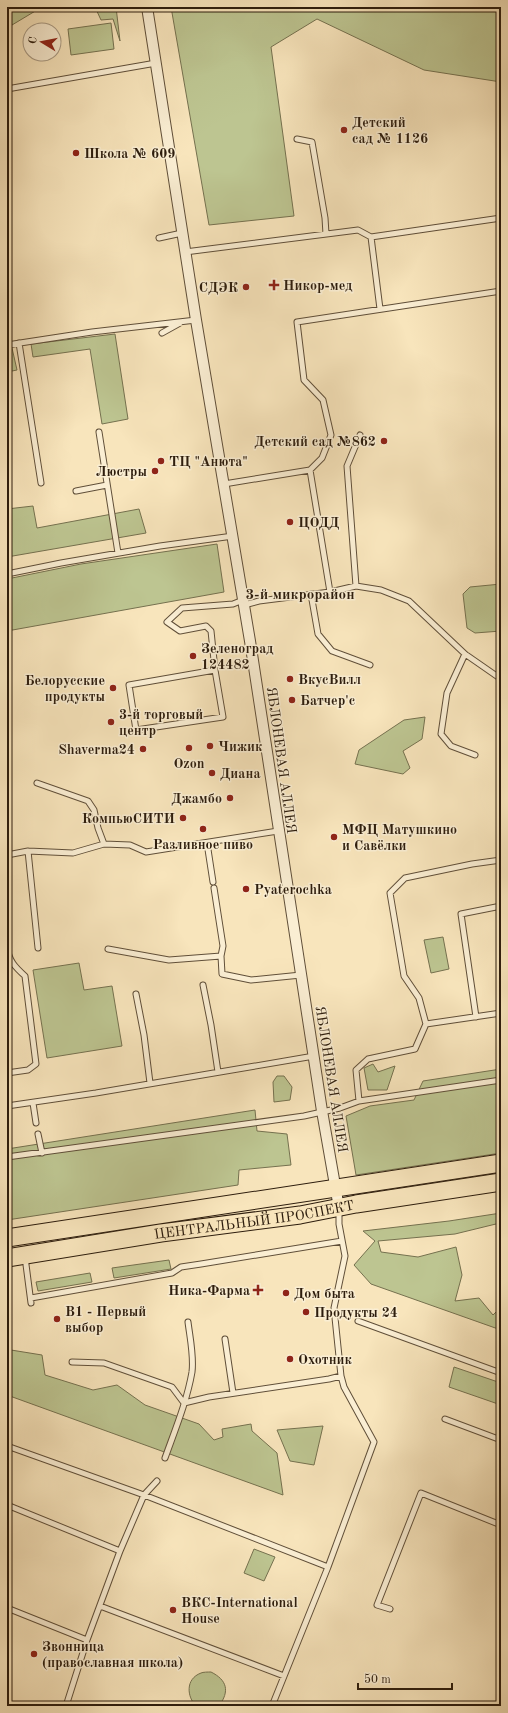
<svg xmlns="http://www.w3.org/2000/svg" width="508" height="1713" viewBox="0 0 508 1713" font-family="'Old Standard TT',serif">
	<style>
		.green { fill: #bdc591; stroke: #75714f }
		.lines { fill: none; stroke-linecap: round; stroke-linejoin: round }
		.lane-casing { stroke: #604f39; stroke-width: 7 }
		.street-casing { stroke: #604f39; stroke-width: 12 }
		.primary-casing { stroke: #2d1d0d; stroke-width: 19 }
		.lane { stroke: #faeed3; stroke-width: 5 }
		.street { stroke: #faeed3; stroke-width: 10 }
		.primary { stroke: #f8e5bc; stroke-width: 17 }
		.poi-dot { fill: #8f2418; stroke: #faeed3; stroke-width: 1.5 }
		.labels { text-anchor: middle; stroke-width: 3; stroke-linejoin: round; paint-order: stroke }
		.poi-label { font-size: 14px; font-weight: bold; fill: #2d1d0d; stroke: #faeed3; text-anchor: start }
		.street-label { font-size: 14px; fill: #2d1d0d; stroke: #faeed3 }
		.neighbourhood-label { font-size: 15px; font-weight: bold; fill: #2d1d0d; stroke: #faeed3 }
	</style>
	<rect width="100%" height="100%" fill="#f8e5bc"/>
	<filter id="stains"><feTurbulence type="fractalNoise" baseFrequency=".005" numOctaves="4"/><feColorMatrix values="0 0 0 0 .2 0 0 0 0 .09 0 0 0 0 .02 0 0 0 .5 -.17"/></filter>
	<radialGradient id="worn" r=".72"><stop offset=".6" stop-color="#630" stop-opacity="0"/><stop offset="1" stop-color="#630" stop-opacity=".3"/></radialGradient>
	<path class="green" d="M 7,7 L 42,7 L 7,28 Z
		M 95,7 L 116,7 L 120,41 L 113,19 L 101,20 Z
		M 171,7 L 501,7 L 501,82 L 424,70 L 317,19 L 271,47 L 294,216 L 209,225 Z
		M 111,23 L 114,49 L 71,55 L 68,29 Z
		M 115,334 L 128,419 L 102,424 L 90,349 L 33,357 L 31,344 Z
		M 12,348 L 17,370 L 7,372 L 7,350 Z
		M 33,506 L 37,528 L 139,509 L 146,533 L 7,557 L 7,509 Z
		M 217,544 L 224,592 L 7,631 L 7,579 L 81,564 Z
		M 501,584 L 501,631 L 475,633 L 467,628 L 463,594 L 470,587 Z
		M 425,717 L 422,739 L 403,751 L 410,768 L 403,774 L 355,764 L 359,750 L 404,720 Z
		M 443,937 L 449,969 L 431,973 L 424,940 Z
		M 79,963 L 84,990 L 112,986 L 122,1046 L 47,1058 L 33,970 Z
		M 373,1064 L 378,1072 L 395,1066 L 387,1090 L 368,1090 L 364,1068 Z
		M 501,1069 L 501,1153 L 356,1175 L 346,1116 L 370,1106 L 414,1100 L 423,1081 Z
		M 277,1076 L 284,1076 L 292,1087 L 290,1100 L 274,1102 L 273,1082 Z
		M 255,1110 L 257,1131 L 287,1134 L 291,1165 L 239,1170 L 238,1185 L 7,1220 L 7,1149 Z
		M 501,1213 L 500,1223 L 455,1234 L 378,1241 L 381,1252 L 418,1257 L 456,1247 L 462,1275 L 455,1301 L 479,1298 L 493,1315 L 501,1307 L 501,1330 L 371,1284 L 354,1265 L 375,1241 L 363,1231 L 449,1221 Z
		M 169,1260 L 171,1269 L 114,1278 L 112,1268 Z
		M 90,1273 L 92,1282 L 38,1291 L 36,1282 Z
		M 11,1350 L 42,1355 L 45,1375 L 93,1390 L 117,1385 L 145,1405 L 199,1424 L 214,1440 L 223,1437 L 222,1429 L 251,1424 L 252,1431 L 277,1453 L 283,1495 L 7,1395 L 7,1352 Z
		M 454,1367 L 501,1383 L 501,1405 L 449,1387 Z
		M 323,1426 L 314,1465 L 290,1461 L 277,1430 Z
		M 254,1549 L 275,1557 L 264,1581 L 244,1573 Z
		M 211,1672 C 227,1680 230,1691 219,1706 L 196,1706 C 187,1697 185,1679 201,1673 C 203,1672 208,1672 211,1672 Z"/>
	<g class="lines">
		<defs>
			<path id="lane" d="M 7,89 L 156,63
				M 297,139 L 312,142 L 325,218 L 326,234
				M 371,237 L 380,309
				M 159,238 L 182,233
				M 185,252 L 358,230 L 371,237 L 501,218
				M 162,333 L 180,323
				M 19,343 L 41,483
				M 7,345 L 92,332 L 196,320
				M 99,432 L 118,553
				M 310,470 L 330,592
				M 224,484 L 310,470 L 322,458 L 331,435 L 323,400 L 304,380 L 297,322 L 501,291
				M 76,491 L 107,485
				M 7,574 L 61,563 L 160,546 L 233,536
				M 356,586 L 347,466 L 360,435
				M 311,594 L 318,634 L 332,651 L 370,665
				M 244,605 L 259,601 L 330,592 L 356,586 L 381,590 L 409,601 L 465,654 L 501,679
				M 465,654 L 447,693 L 441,734 L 451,746 L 475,755
				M 215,670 L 129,685 L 136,730 L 223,717 L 215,670 L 211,631 L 206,626 L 180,631 L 167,622 L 182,608 L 233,604 L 243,600
				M 37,783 L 88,801 L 94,810 L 98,828 L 104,844
				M 207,843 L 213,882
				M 28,851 L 38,948
				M 7,855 L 28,851 L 73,853 L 104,844 L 130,845 L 146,852 L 278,831
				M 214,888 L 223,946 L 221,956 L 222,974 L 251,980 L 301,975
				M 7,947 C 9,961 15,967 25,976 L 36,1064 L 28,1070 L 7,1073
				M 108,949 L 169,960 L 221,956
				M 203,985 L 211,1025 L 218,1072
				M 136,994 L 144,1035 L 150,1083
				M 476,1017 L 461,914 L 501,906
				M 426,1024 L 501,1013
				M 359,1101 L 356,1070 L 368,1059 L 415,1049 L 426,1024 L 419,998 L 404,976 L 390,893 L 405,878 L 472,864 L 501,860
				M 33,1103 L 36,1123
				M 7,1106 L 96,1093 L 314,1056
				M 38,1134 L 42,1153
				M 7,1157 L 304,1116 L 340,1108 L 359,1101 L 501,1080
				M 25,1257 L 31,1303
				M 31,1298 L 172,1273 L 181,1267 L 201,1264 L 342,1241
				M 358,1321 L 501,1373
				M 225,1339 L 233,1393
				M 72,1362 L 104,1363 L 172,1387 L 184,1403 L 209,1397 L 329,1379 L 341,1376
				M 445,1419 L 501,1440
				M 7,1446 L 144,1495 L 328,1567
				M 165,1458 C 175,1430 187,1401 192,1372 C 194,1356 190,1338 188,1322
				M 7,1505 L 120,1551
				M 100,1606 L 284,1676
				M 7,1608 L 87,1640
				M 390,1609 L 377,1605 L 421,1493 L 501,1525
				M 66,1706 L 87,1640 L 120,1551 L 144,1495 L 157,1481
				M 272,1706 L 328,1567 L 374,1442 L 344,1387 L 341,1376 L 334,1308 L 345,1256 L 339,1224 L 339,1210"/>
			<path id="street" d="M 147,7 L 196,320 L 250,641 L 322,1111 L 339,1208"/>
			<g id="primary">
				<path d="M 7,1238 L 501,1163"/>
				<path id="s1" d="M 7,1258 L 161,1233 L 300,1215 L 356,1204 L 501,1182"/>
			</g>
		</defs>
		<use href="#lane" class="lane-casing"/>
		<use href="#street" class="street-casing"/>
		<use href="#primary" class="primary-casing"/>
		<use href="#lane" class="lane"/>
		<use href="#street" class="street"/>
		<use href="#primary" class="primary"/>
	</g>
	<g class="poi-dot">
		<circle cx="344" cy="130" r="4"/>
		<circle cx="76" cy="153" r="4"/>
		<path d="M272 279h4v4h4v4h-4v4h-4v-4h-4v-4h4z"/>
		<circle cx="246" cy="287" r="4"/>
		<circle cx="384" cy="441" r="4"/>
		<circle cx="161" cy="461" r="4"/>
		<circle cx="155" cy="471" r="4"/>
		<circle cx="290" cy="522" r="4"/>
		<circle cx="193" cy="656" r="4"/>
		<circle cx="290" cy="679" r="4"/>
		<circle cx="113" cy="688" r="4"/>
		<circle cx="292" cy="700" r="4"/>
		<circle cx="111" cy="722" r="4"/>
		<circle cx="210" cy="746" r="4"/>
		<circle cx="189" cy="748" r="4"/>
		<circle cx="143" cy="749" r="4"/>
		<circle cx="212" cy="773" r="4"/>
		<circle cx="230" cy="798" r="4"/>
		<circle cx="183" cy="818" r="4"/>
		<circle cx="203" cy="829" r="4"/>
		<circle cx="334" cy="837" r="4"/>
		<circle cx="246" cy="889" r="4"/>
		<path d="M256 1284h4v4h4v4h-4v4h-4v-4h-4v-4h4z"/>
		<circle cx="286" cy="1293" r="4"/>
		<circle cx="306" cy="1312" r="4"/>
		<circle cx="57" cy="1319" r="4"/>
		<circle cx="290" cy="1359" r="4"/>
		<circle cx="173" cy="1610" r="4"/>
		<circle cx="34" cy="1654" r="4"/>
	</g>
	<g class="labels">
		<g class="poi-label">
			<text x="352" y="127">Детский<tspan x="352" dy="16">сад № 1126</tspan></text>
			<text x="84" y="158">Школа № 609</text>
			<text x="283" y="290">Никор-мед</text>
			<text x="238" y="292" text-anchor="end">СДЭК</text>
			<text x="376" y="446" text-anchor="end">Детский сад №862</text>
			<text x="169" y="466">ТЦ "Анюта"</text>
			<text x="147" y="476" text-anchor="end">Люстры</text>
			<text x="298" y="527">ЦОДД</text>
			<text x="201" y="653">Зеленоград<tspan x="201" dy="16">124482</tspan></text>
			<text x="298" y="684">ВкусВилл</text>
			<text x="105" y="685" text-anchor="end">Белорусские<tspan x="105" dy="16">продукты</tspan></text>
			<text x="300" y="705">Батчер'с</text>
			<text x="119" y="719">3-й торговый<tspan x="119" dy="16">центр</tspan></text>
			<text x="218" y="751">Чижик</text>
			<text x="135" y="754" text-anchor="end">Shaverma24</text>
			<text x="189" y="768" text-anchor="middle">Ozon</text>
			<text x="220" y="778">Диана</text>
			<text x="222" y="803" text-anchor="end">Джамбо</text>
			<text x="175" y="823" text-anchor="end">КомпьюСИТИ</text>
			<text x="342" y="834">МФЦ Матушкино<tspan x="342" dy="16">и Савёлки</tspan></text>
			<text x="203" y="849" text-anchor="middle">Разливное пиво</text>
			<text x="254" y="894">Pyaterochka</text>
			<text x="250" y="1295" text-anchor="end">Ника-Фарма</text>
			<text x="294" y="1298">Дом быта</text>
			<text x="65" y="1316">В1 - Первый<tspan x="65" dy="16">выбор</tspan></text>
			<text x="314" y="1317">Продукты 24</text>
			<text x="298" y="1364">Охотник</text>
			<text x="181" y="1607">ВКС-International<tspan x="181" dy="16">House</tspan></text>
			<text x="42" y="1651">Звонница<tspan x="42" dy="16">(православная школа)</tspan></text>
		</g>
		<g class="street-label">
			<text transform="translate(282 760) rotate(82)" y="5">ЯБЛОНЕВАЯ АЛЛЕЯ</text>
			<text transform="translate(332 1079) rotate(81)" y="5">ЯБЛОНЕВАЯ АЛЛЕЯ</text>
			<text dy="5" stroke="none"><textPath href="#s1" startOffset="250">ЦЕНТРАЛЬНЫЙ ПРОСПЕКТ</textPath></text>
		</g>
		<g class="neighbourhood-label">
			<text x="300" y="599">3-й микрорайон</text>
		</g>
	</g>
	<rect width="508" height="1713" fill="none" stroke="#f8e5bc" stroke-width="24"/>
	<rect x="8" y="8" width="492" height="1697" fill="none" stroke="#2d1d0d" stroke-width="2"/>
	<rect x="12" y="12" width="484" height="1689" fill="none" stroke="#2d1d0d"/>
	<g transform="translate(42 42) rotate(280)"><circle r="19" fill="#faeed3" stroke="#a89a84"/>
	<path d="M0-3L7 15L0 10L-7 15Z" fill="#8f2418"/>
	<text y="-6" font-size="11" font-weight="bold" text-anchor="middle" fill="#2d1d0d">С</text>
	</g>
	<path d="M358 1683v6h94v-6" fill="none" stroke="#2d1d0d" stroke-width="2"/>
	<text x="364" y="1683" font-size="12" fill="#2d1d0d" stroke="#faeed3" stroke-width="3" paint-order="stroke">50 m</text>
	<rect width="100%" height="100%" filter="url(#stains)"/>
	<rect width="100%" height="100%" fill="url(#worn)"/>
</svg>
